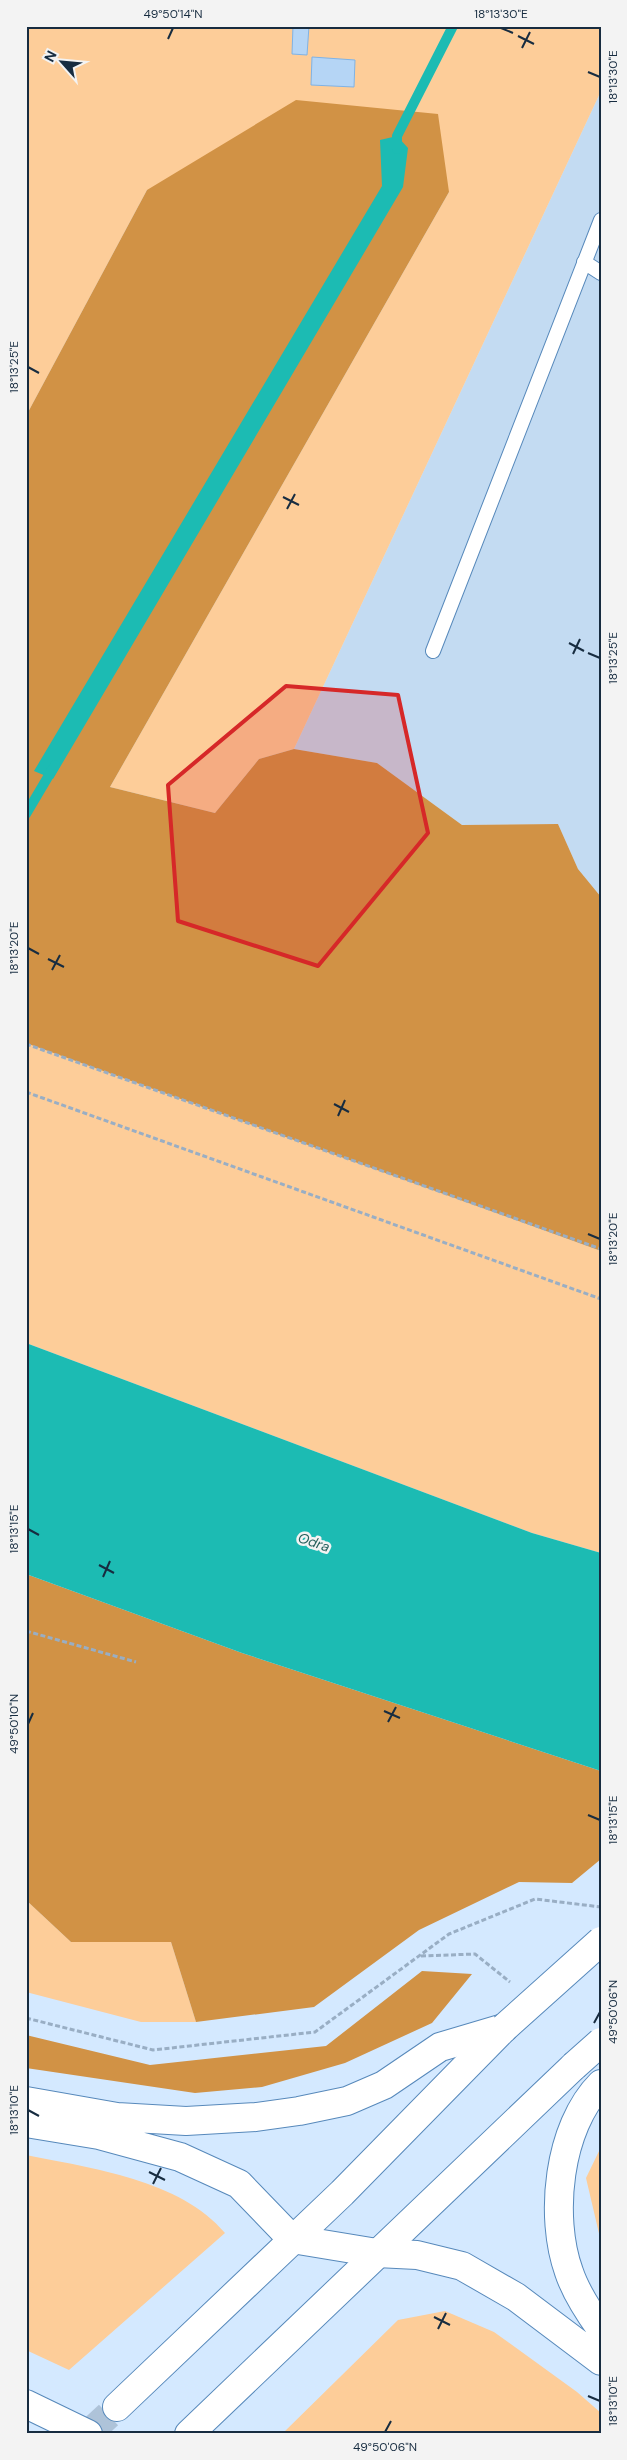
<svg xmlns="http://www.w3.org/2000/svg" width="627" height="2460" viewBox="0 0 627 2460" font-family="'DM Sans',sans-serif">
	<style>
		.built { fill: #c3dbf2 }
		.green { fill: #fdcd99 }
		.forest { fill: #d19245 }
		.water { fill: #1cbbb3 }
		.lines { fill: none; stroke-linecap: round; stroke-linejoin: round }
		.stream { stroke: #1cbbb3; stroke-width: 10 }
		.building { fill: #b5d5f5; stroke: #7fb3e6 }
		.secondary-tunnel { stroke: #aec3d9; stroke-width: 28; stroke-dasharray: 28 14; stroke-linecap: butt }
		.lane-casing { stroke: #5789bb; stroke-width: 16 }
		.secondary-casing { stroke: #5789bb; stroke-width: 30 }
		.highway-casing { stroke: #5789bb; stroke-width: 30 }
		.path { stroke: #99aec4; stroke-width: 3; stroke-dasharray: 5 2.5; stroke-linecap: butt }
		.lane { stroke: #fff; stroke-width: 14 }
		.secondary { stroke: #fff; stroke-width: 28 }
		.highway { stroke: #fff; stroke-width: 28 }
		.secondary-bridge-casing { stroke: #5789bb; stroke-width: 30; stroke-linecap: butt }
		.secondary-bridge { stroke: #fff; stroke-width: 28 }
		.marked { fill: #d62828; fill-opacity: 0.2; stroke: #d62828; stroke-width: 4; stroke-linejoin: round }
		.ticks { fill: none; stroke: #172c40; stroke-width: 2 }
		.labels { text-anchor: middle; stroke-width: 5; stroke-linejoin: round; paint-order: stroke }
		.water-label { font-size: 14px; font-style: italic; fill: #28615d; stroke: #f3f3f3 }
		.neatline { fill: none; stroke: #172c40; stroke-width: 2 }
		.ticks-label { font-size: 12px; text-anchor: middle; fill: #172c40 }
	</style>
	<rect width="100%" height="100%" fill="#d4e9ff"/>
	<path class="built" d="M 601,91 L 601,897 L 578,869 L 558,824 L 462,825 L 377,763 L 294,749 Z"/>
	<path class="green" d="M 26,26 L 601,26 L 601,91 L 294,749 L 259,759 L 215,813 L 110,787 L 449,192 L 147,190 L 26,416 Z
		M 26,1042 L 601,1251 L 601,1553 L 532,1533 L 26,1343 Z
		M 26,1900 L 71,1942 L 171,1942 L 196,2022 L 141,2022 L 26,1992 Z
		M 601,2147 L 601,2242 L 586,2178 Z
		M 26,2155 C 91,2168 181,2180 225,2233 L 69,2370 L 26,2350 Z
		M 445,2311 L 494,2332 L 577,2392 L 601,2413 L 601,2434 L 282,2434 L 398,2320 Z"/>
	<path class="forest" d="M 296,100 L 438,114 L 449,192 L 110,787 L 215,813 L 259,759 L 294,749 L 377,763 L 462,825 L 558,824 L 578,869 L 601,897 L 601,1251 L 26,1043 L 26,416 L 147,190 Z
		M 26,1574 L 242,1653 L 601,1771 L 601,1859 L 572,1883 L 519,1882 L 419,1930 L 314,2007 L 196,2022 L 171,1942 L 71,1942 L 26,1900 Z
		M 422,1971 L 472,1974 L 432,2023 L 345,2063 L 262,2087 L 195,2093 L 26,2068 L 26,2035 L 150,2065 L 326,2046 Z"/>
	<path class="water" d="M 397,136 L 408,148 L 403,187 L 53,779 L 34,771 L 382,186 L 380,140 Z
		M 26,1343 L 532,1533 L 601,1553 L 601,1771 L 242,1653 L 26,1574 Z"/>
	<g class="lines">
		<path class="stream" d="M 397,149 L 397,136 L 453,26
			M 26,814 L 55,765"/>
	</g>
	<path class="building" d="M 293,26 L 309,26 L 307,55 L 292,54 Z
		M 312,57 L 355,60 L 354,87 L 311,85 Z"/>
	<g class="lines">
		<path class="secondary-tunnel" d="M 88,2434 L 117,2407"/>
		<defs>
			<path id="lane" d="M 584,262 L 601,273
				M 433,651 L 601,220"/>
			<path id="secondary" d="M 117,2407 L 342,2193 L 504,2028
				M 189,2434 L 574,2066"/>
			<path id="highway" d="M 601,2084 C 558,2127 549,2217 569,2272 C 576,2293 588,2311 601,2329
				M 26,2101 L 117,2117 L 186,2121 L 256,2117 L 299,2111 L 347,2101 L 384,2085 L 440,2047 L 504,2028
				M 26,2123 L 99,2135 L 180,2157 L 239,2184 L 292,2239 L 377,2253 L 417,2255 L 462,2266 L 516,2297 L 601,2361
				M 26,2404 L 88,2434"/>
		</defs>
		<use href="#lane" class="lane-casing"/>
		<use href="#secondary" class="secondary-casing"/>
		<use href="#highway" class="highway-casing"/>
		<path class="path" d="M 26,1044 L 601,1249
			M 26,1092 L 601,1299
			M 26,1631 L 136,1662
			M 421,1956 L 475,1954 L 510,1982
			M 26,2018 L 153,2050 L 315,2032 L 449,1934 L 535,1899 L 601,1907"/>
		<use href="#lane" class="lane"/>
		<use href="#secondary" class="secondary"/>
		<use href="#highway" class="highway"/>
		<defs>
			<path id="secondary-bridge" d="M 504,2028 L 601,1941
				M 574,2066 L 601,2042"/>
		</defs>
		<use href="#secondary-bridge" class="secondary-bridge-casing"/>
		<use href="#secondary-bridge" class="secondary-bridge"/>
	</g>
	<path class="marked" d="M 286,686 L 398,695 L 428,833 L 318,966 L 178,921 L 168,785 Z"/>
	<path class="ticks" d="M 501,28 L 513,33M 518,36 L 534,44M 168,39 L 173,28M 522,48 L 530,32M 588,72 L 600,77M 28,367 L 39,373M 283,497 L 299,505M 287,509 L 295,494M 569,643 L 584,651M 588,653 L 600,658M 573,654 L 580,639M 28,948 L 39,954M 48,959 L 64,967M 52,970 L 60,955M 334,1104 L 349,1112M 338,1116 L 345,1100M 588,1234 L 600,1239M 28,1529 L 39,1535M 99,1565 L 114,1573M 103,1577 L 110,1561M 384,1711 L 400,1718M 388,1722 L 396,1707M 28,1724 L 33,1713M 588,1815 L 600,1820M 594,2023 L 600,2012M 28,2110 L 39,2116M 149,2172 L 165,2180M 153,2184 L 161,2168M 434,2317 L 450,2325M 438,2329 L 446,2313M 588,2396 L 600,2401M 385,2432 L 391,2421"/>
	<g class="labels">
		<g class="water-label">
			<text transform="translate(314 1542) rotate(19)" y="5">Odra</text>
		</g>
	</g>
	<rect width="627" height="2460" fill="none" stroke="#f3f3f3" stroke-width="55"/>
	<g transform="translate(62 62) rotate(297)" stroke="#f3f3f3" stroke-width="4" paint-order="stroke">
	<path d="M0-4L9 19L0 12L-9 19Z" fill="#172c40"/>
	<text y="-8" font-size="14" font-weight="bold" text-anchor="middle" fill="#172c40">N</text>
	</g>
	<rect x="28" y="28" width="572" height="2404" class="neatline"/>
	<g class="ticks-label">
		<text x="173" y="18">49°50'14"N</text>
		<text x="501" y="18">18°13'30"E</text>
		<text transform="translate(613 77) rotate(-90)" y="4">18°13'30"E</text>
		<text transform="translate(14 367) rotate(-90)" y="4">18°13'25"E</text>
		<text transform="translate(613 658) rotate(-90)" y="4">18°13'25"E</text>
		<text transform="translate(14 948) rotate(-90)" y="4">18°13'20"E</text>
		<text transform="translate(613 1239) rotate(-90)" y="4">18°13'20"E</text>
		<text transform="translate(14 1529) rotate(-90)" y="4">18°13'15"E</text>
		<text transform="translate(14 1724) rotate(-90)" y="4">49°50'10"N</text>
		<text transform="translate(613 1820) rotate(-90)" y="4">18°13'15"E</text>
		<text transform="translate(613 2012) rotate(-90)" y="4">49°50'06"N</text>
		<text transform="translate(14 2110) rotate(-90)" y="4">18°13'10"E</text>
		<text transform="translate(613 2401) rotate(-90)" y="4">18°13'10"E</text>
		<text x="385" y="2451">49°50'06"N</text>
	</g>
</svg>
